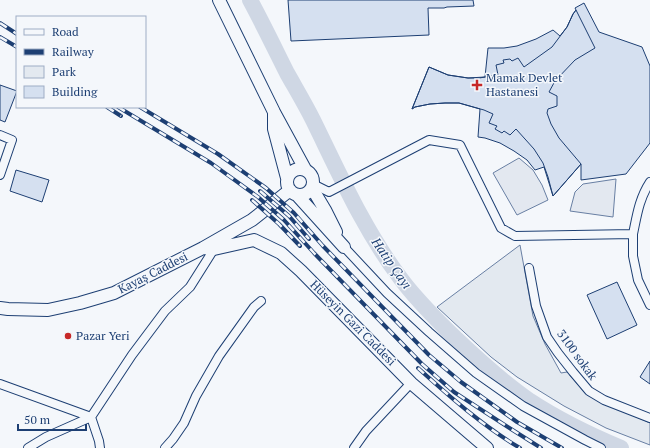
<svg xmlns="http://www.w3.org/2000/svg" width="650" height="448" viewBox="0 0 650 448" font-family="'PT Serif',serif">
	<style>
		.park { fill: #e3e9f0; stroke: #687fa3 }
		.parking { fill: #e3e8f0; stroke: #687fa3 }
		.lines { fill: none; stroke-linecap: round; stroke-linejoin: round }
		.river { stroke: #cfd7e4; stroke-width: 16 }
		.building { fill: #d5e0f0; stroke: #1d3f73 }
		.street-casing { stroke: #1d3f73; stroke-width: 10 }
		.secondary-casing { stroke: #1d3f73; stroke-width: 14 }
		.street { stroke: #f4f7fb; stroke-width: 8 }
		.secondary { stroke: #f4f7fb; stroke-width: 12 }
		.rail-casing { stroke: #1d3f73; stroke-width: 4 }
		.rail { stroke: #f4f7fb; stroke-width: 2.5; stroke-dasharray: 8; stroke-linecap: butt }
		.poi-dot { fill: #c62828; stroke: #f4f7fb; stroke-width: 1.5 }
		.labels { text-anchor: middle; stroke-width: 3; stroke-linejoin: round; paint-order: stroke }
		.poi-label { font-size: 12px; fill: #1d3f73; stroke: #f4f7fb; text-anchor: start }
		.street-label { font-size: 12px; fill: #1d3f73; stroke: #f4f7fb }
		.water-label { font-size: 13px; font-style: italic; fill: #1d3f73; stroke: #f4f7fb }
	</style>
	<rect width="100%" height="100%" fill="#f4f7fb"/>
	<path class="park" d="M 520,245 L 533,316 L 545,344 L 561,373 L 567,372 L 587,395 L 650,423 L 650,445 L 606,428 L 564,406 L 517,377 L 491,357 L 437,307 Z"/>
	<path class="parking" d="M 519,158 L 533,170 L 542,185 L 548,200 L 517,215 L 493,173 Z
		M 616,179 L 613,217 L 570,211 L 575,192 L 583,184 Z"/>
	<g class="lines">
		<path class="river" d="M 250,0 C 263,24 275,49 287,73 C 296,89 305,104 313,120 C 340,175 364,230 401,279 C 415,298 433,316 450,333 C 475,357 501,381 530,401 C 559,420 590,435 621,448"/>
	</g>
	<path class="building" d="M 288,0 L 473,0 L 474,6 L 447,7 L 444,8 L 428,8 L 429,35 L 291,41 Z
		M 584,3 L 599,32 L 642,47 L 650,66 L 650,143 L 626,174 L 581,180 L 581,164 L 553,196 L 548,177 L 543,163 L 534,149 L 516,129 L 510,135 L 504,131 L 502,133 L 495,129 L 497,126 L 489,123 L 493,114 L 484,110 L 459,103 L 445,103 L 430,104 L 415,107 L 412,109 L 429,67 L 448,75 L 468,78 L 485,77 L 488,48 L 504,48 L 517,46 L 536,39 L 553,30 L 560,36 L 567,27 L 573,14 L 576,10 L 575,8 Z
		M 576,10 L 595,48 L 575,60 L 555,81 L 549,92 L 557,96 L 557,106 L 548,109 L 547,113 L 551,124 L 559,138 L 581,164 L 553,196 L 544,167 L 535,170 L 527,160 L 514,151 L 500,143 L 485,138 L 478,137 L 480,109 L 459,103 L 445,103 L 430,104 L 415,107 L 412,109 L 429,67 L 448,75 L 468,78 L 479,78 L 498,75 L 496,65 L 504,63 L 503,60 L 510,59 L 512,61 L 518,58 L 524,67 L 552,47 L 567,27 L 573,14 Z
		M 0,85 L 17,91 L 5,122 L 0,120 Z
		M 16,170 L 49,180 L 42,202 L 10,191 Z
		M 617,282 L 637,325 L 607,339 L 587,295 Z
		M 650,361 L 650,384 L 640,377 Z"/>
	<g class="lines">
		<defs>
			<path id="street" d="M 0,135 L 12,140 L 0,175
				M 313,184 L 329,192 L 429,140 L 460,145 L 501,228 L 515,236 L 633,234 C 637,215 639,199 650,182
				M 633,234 L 633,256 L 638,280 L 650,305
				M 344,247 L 387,293 L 429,332 L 476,373 L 523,406 L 585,440 L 601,448
				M 529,268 L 536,306 L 547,337 L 558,353 L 573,372 L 589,391 L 604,400 L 650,418
				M 0,384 L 91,417
				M 91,417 L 99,441 L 100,448
				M 28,448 L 46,437 L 91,417 L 132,355 L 165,311 L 190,287 L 214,249
				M 165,448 L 173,439 L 184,423 L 196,396 L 219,356 L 254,307 L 261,301
				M 354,448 L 366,431 L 411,383"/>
			<path id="secondary" d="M 219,0 L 274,112 L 305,169
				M 274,113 L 274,129 L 287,178
				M287 182a13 13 0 1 1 26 0a13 13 0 1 1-26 0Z
				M 312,188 L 325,210 L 336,232
				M 297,195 L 344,247
				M 203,248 L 214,249 L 254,240 L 281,253 L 301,271 L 411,383 L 487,448
				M 0,308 L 8,309 L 48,310 L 80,303 L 114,293 L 203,248 L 252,220 L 290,190"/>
		</defs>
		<use href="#street" class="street-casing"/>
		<use href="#secondary" class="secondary-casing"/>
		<use href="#street" class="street"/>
		<use href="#secondary" class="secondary"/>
		<defs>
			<path id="rail" d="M 0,23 L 17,34
				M 0,37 L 17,47
				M 107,107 L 121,116
				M 118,107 L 211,163 L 258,197 L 284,220 L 314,253 L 422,364 L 454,392 L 511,429 L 541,448
				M 140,107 L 218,154 L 266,188 L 294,213 L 323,246 L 429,355 L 461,382 L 517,422 L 562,448
				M 260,191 L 289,216 L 309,239
				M 252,200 L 279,224 L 300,246
				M 418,368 C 450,397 483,426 520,448"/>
		</defs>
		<use href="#rail" class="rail-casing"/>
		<use href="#rail" class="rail"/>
	</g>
	<g class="poi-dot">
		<path d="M475 79h4v4h4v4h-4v4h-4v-4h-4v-4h4z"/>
		<circle cx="68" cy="336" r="4"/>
	</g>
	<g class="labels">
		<g class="poi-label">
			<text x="486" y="82">Mamak Devlet<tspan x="486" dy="14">Hastanesi</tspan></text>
			<text x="76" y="340">Pazar Yeri</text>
		</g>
		<g class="street-label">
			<text transform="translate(153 273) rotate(-27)" y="4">Kayaş Caddesi</text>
			<text transform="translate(353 323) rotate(45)" y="4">Hüseyin Gazi Caddesi</text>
			<text transform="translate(577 355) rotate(54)" y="4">3100 sokak</text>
		</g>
		<g class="water-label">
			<text transform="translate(392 263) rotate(55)" y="5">Hatip Çayı</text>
		</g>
	</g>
	<rect x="16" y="16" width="130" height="92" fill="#f4f7fb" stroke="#9eadc5"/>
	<rect x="24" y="29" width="20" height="6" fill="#f4f7fb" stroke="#9eadc5"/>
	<text x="52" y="36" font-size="12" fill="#1d3f73">Road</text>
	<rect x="24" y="49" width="20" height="6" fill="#1d3f73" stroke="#9eadc5"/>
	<text x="52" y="56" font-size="12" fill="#1d3f73">Railway</text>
	<rect x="24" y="66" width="20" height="12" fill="#e3e9f0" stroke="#9eadc5"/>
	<text x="52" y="76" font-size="12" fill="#1d3f73">Park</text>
	<rect x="24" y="86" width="20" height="12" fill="#d5e0f0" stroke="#9eadc5"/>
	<text x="52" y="96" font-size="12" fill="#1d3f73">Building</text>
	<path d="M18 424v6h68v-6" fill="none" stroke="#1d3f73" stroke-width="2"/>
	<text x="24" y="424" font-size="12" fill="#1d3f73" stroke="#f4f7fb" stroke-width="3" paint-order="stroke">50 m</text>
</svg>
